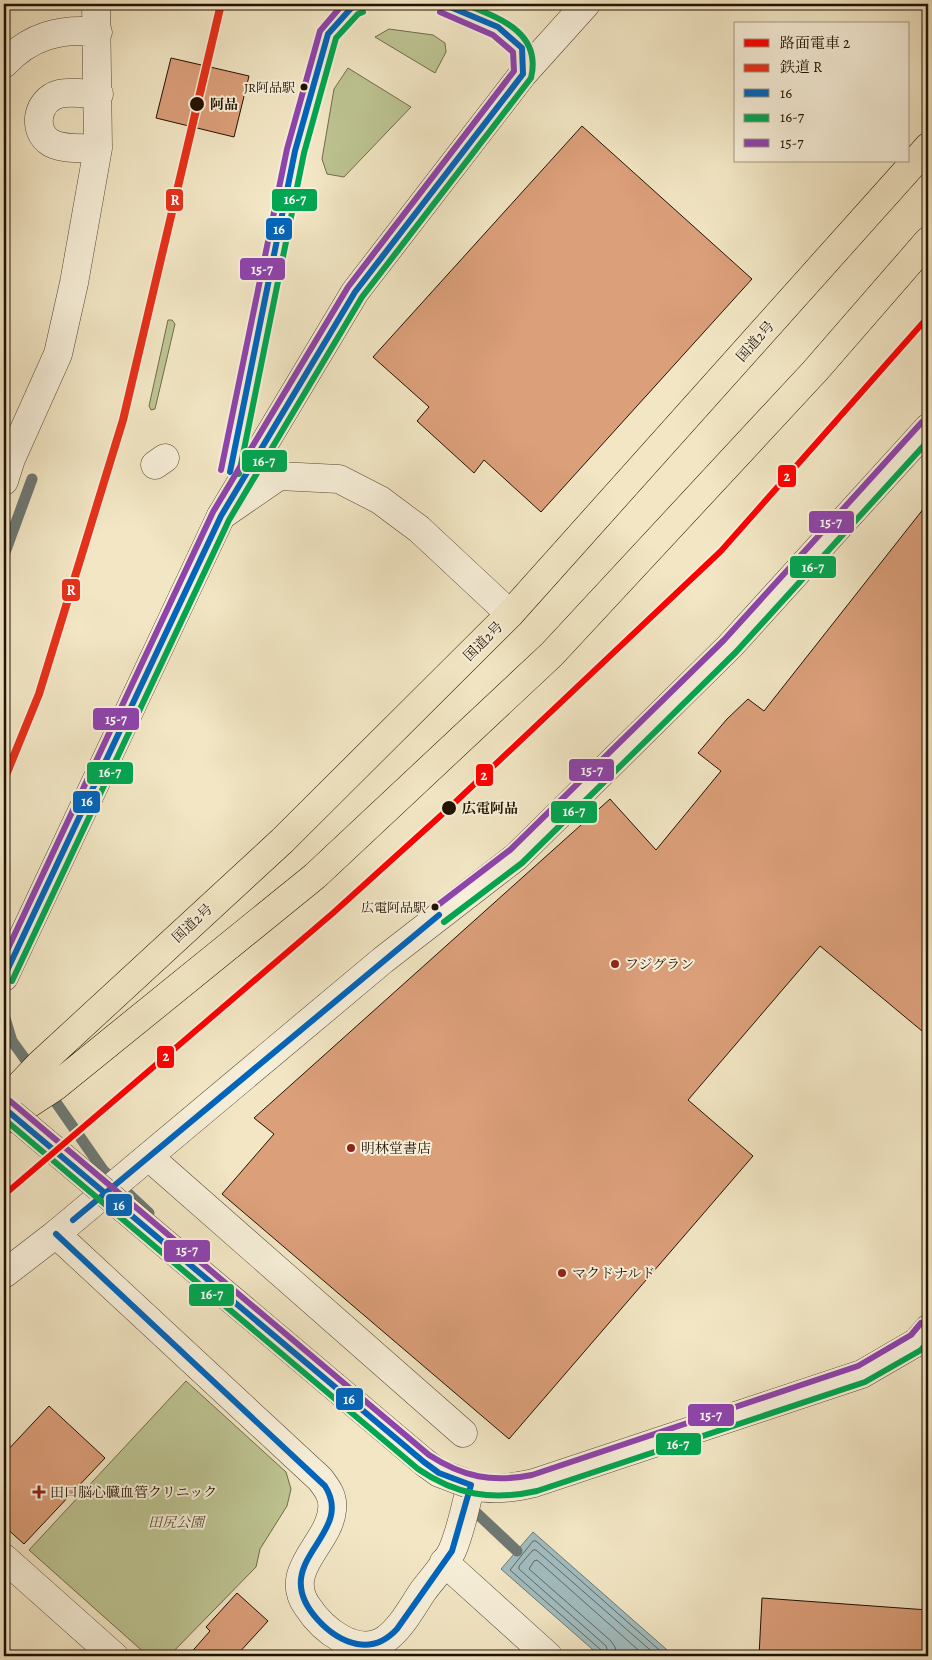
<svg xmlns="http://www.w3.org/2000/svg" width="932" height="1660" viewBox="0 0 932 1660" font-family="Alegreya,'Noto Serif JP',serif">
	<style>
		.green { fill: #bdc492; stroke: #706b49 }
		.water { fill: #a1bcbf; stroke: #6e7873 }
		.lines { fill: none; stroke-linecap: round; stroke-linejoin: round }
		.shore { stroke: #626760; stroke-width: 1 }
		.stream { stroke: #6e7873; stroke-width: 11 }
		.building { fill: #db9f7a; stroke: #221200 }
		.pedestrian-casing { stroke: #564731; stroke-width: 29 }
		.minor-casing { stroke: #564731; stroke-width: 29 }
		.tertiary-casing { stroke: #564731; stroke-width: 29 }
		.trunk-casing { stroke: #221200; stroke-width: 29 }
		.pedestrian { stroke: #f7efd9; stroke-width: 28 }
		.minor { stroke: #f7efd9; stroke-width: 28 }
		.tertiary { stroke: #f7efd9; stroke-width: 28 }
		.trunk { stroke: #f2e6c4; stroke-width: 28 }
		.tertiary-bridge-casing { stroke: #564731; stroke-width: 29; stroke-linecap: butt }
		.tertiary-bridge { stroke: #f7efd9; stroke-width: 28 }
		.bus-1-casing { stroke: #f7efd9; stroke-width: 10 }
		.bus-2-casing { stroke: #f7efd9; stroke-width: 10 }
		.bus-3-casing { stroke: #f7efd9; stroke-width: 10 }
		.bus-1 { stroke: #0065bd; stroke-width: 6 }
		.bus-2 { stroke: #00a651; stroke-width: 6 }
		.bus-3 { stroke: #8e44ad; stroke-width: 6 }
		.rail-1-casing { stroke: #f7efd9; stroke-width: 11 }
		.rail-1 { stroke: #e7311b; stroke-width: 8 }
		.tram-1-casing { stroke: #f7efd9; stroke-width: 10 }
		.tram-1 { stroke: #f00; stroke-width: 6 }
		.bus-dot { fill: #221200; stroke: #f7efd9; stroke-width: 2 }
		.poi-dot { fill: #8f2418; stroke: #f7efd9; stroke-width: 2 }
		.labels { text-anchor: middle; stroke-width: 4; stroke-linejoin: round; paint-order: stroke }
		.bus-label { font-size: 13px; fill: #221200; stroke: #f7efd9; text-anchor: end }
		.stop-label { font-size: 14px; font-weight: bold; fill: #221200; stroke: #f7efd9; text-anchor: start }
		.street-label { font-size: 14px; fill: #221200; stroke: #f7efd9 }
		.poi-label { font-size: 14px; fill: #221200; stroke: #f7efd9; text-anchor: start }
		.park-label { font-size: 14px; font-style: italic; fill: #585033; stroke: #f7efd9 }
		.line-badge { stroke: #f7efd9; stroke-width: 2 }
		.badge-label { font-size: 14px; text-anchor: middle; font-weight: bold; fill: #fff }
	</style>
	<rect width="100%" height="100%" fill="#f2e6c4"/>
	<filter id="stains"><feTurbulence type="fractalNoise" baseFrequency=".004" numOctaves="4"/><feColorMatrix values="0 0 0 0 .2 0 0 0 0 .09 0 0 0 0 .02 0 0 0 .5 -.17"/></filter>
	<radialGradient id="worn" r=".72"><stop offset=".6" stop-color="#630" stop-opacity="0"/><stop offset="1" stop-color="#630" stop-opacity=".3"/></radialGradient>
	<path class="green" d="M 389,29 L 433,35 L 445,43 L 446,52 L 435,73 L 375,37 Z
		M 348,68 L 411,107 L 344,177 L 327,174 L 322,159 L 334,89 Z
		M 168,320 L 172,320 L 175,324 L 155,409 L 151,410 L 149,406 Z
		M 186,1381 L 286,1472 L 291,1489 L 287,1506 L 260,1549 L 256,1567 L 169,1656 L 148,1656 L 29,1550 Z"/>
	<path class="water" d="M 533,1532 L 674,1656 L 600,1656 L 501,1569 Z"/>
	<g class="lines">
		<path class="shore" d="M 603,1656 L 601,1650 L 510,1570 L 533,1541 L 536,1541 L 666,1656
			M 609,1656 L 606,1646 L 519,1569 L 519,1566 L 533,1550 L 536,1550 L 657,1656
			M 617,1656 L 615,1647 L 611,1641 L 529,1569 L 534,1561 L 537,1560 L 645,1656"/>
		<path class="stream" d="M 4,555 L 32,479
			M 4,1015 L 12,1041 L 33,1070
			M 48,1091 L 103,1170 L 149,1213
			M 467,1504 L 517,1551"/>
	</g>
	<path class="building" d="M 171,58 L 249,76 L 234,137 L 156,118 Z
		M 582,126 L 752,279 L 541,512 L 484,460 L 474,473 L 417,421 L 429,407 L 373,357 Z
		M 928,503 L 928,1036 L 820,946 L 688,1100 L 753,1156 L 509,1439 L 222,1194 L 274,1134 L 254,1118 L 610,799 L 656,850 L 721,771 L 698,753 L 727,719 L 748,699 L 764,711 Z
		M 49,1406 L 105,1458 L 24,1544 L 4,1526 L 4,1454 Z
		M 237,1593 L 268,1621 L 236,1656 L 188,1656 L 210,1631 L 206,1627 Z
		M 762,1598 L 928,1610 L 928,1656 L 759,1656 Z"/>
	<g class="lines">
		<defs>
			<path id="pedestrian" d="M 155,465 L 165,458
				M 149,1157 L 463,1433"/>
			<path id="minor" d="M 4,64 C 30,36 60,28 98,32
				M 98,148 C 83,148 64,150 51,143 C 31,131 37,100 59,94 C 71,91 86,94 99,94
				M 4,481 L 11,459 L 58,354 L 74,283 L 98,148 L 96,4
				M 221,516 L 279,476 L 339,479 L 380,500 L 419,529 L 510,614
				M 4,1274 L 56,1234 L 383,960 L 516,857 L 730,646 L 928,428
				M 4,1558 L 114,1656
				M 444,1562 L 548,1656"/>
			<path id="tertiary" d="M 4,977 L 221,516 L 355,292 L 523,74 L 586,4
				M 56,1234 L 320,1479 C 327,1488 334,1497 332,1510 C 329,1544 282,1570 307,1606 C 322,1629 357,1659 386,1639 C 402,1627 412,1607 423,1591 C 432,1579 445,1565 452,1551 C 461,1531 465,1507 471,1485 C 492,1491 512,1488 534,1483 L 862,1374 L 917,1342 L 928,1329"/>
			<path id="trunk" d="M 4,1102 L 39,1065 L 282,841 L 510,614 L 928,147
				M 4,1120 L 56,1086 L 315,876 L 552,654 L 815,371 L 928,241"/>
		</defs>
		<use href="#pedestrian" class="pedestrian-casing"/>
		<use href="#minor" class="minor-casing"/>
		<use href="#tertiary" class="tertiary-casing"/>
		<use href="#trunk" class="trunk-casing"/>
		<use href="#pedestrian" class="pedestrian"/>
		<use href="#minor" class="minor"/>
		<use href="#tertiary" class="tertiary"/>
		<use href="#trunk" class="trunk"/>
		<defs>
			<path id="tertiary-bridge" d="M 12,1114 L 424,1462 L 439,1473 L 471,1485"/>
		</defs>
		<use href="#tertiary-bridge" class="tertiary-bridge-casing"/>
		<use href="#tertiary-bridge" class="tertiary-bridge"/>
		<defs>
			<path id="bus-1" d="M 230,472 L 295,151 L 328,34 L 353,6 L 361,4
				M 4,977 L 221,516 L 355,292 L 523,74 L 522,48 L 498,27 L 443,4
				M 4,1108 L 424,1462 L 439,1473 L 471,1485
				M 73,1220 L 439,915
				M 56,1234 L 325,1486 C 357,1536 264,1561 318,1620 C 328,1631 342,1641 357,1644 C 373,1647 386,1641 397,1629 L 452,1551 L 471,1485"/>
			<path id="bus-2" d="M 239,474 L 304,153 L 336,38 L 358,14 L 363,12
				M 444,922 L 522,863 L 736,652 L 928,441
				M 12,981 L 229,520 L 362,297 L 531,78 C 542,32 499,18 465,4
				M 4,1119 L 418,1469 C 456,1495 492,1501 537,1491 L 865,1382 L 921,1350 L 928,1342"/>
			<path id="bus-3" d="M 221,470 L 287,149 L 320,31 L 343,4
				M 434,908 L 510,850 L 724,640 L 922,422
				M 4,957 L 213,512 L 348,287 L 514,71 L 513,52 L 493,35 L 440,12
				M 10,1101 L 429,1455 C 463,1477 492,1483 532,1475 L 858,1366 L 911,1335 L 921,1323"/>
		</defs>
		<use href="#bus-1" class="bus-1-casing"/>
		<use href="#bus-2" class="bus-2-casing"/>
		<use href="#bus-3" class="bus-3-casing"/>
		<use href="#bus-1" class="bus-1"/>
		<use href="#bus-2" class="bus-2"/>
		<use href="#bus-3" class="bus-3"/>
		<defs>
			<path id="rail-1" d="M 4,780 L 39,694 L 123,420 L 221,4"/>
		</defs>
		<use href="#rail-1" class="rail-1-casing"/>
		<use href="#rail-1" class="rail-1"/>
		<defs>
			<path id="tram-1" d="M 4,1195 L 333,913 L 448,809 L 721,551 L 928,317"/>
		</defs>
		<use href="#tram-1" class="tram-1-casing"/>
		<use href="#tram-1" class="tram-1"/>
	</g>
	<g class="bus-dot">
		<circle cx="304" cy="87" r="4.5"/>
		<circle cx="197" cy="104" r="8"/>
		<circle cx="449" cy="808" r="8"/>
		<circle cx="435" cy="907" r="4.5"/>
	</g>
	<g class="poi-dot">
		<circle cx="615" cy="964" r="5"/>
		<circle cx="351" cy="1148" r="5"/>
		<circle cx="562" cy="1273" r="5"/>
		<path d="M36.5 1484.5h5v5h5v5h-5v5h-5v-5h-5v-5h5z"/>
	</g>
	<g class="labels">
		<g class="bus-label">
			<text x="295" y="92">JR阿品駅</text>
			<text x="426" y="912">広電阿品駅</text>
		</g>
		<g class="stop-label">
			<text x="210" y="109">阿品</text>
			<text x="462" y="813">広電阿品</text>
		</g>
		<g class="street-label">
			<text transform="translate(755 341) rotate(-48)" y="5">国道2号</text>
			<text transform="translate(483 641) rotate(-45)" y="5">国道2号</text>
			<text transform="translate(192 923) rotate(-43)" y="5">国道2号</text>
		</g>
		<g class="poi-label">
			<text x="625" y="969">フジグラン</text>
			<text x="361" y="1153">明林堂書店</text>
			<text x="572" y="1278">マクドナルド</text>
			<text x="50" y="1497">田口脳心臓血管クリニック</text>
		</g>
		<g class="park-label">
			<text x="176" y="1527">田尻公園</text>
		</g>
	</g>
	<g class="line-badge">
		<rect x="271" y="188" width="47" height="24" rx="5" fill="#00a651"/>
		<rect x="165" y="188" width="19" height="24" rx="5" fill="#e7311b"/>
		<rect x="265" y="217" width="28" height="24" rx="5" fill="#0065bd"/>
		<rect x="239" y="257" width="47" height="24" rx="5" fill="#8e44ad"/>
		<rect x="241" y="449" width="47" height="24" rx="5" fill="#00a651"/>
		<rect x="777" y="464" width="20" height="24" rx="5" fill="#f00"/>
		<rect x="808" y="510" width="47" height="24" rx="5" fill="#8e44ad"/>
		<rect x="789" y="555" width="48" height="24" rx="5" fill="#00a651"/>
		<rect x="61" y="578" width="20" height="24" rx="5" fill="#e7311b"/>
		<rect x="92" y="707" width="48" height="24" rx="5" fill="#8e44ad"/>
		<rect x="568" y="758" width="47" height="24" rx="5" fill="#8e44ad"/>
		<rect x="86" y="761" width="48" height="24" rx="5" fill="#00a651"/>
		<rect x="475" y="763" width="19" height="24" rx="5" fill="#f00"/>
		<rect x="72" y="790" width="29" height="24" rx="5" fill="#0065bd"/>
		<rect x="550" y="800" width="48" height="24" rx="5" fill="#00a651"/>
		<rect x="156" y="1045" width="19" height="24" rx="5" fill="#f00"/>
		<rect x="105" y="1193" width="28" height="24" rx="5" fill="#0065bd"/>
		<rect x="163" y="1239" width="48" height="24" rx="5" fill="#8e44ad"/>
		<rect x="188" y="1283" width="47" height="24" rx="5" fill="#00a651"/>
		<rect x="335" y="1387" width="29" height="24" rx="5" fill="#0065bd"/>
		<rect x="687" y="1403" width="48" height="24" rx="5" fill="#8e44ad"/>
		<rect x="655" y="1432" width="47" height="24" rx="5" fill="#00a651"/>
	</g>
	<g class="badge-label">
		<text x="295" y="204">16-7</text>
		<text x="175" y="205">R</text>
		<text x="279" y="234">16</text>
		<text x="262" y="274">15-7</text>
		<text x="264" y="466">16-7</text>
		<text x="787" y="481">2</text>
		<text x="831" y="527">15-7</text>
		<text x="813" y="572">16-7</text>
		<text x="71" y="595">R</text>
		<text x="116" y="724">15-7</text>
		<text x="592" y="775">15-7</text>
		<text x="110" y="777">16-7</text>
		<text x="484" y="780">2</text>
		<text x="87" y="806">16</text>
		<text x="574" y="816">16-7</text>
		<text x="166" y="1061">2</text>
		<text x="119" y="1210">16</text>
		<text x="187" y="1255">15-7</text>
		<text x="212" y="1299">16-7</text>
		<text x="349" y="1404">16</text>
		<text x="711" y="1420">15-7</text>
		<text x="678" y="1449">16-7</text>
	</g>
	<rect width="932" height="1660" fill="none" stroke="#f2e6c4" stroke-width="20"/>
	<rect x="5" y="5" width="922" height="1650" fill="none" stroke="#221200" stroke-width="2.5"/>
	<rect x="10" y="10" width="912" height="1640" fill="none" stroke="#221200"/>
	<rect x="734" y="22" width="175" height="140" fill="#f7efd9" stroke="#a29782"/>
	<rect x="744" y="39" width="25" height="8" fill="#ff0000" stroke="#a29782"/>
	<text x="780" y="48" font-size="15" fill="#221200">路面電車 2</text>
	<rect x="744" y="64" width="25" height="8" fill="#e7311b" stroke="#a29782"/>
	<text x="780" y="72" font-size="15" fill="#221200">鉄道 R</text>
	<rect x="744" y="89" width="25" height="8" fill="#0065bd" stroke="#a29782"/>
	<text x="780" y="98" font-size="15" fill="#221200">16</text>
	<rect x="744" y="114" width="25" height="8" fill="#00a651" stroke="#a29782"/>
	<text x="780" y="122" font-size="15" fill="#221200">16-7</text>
	<rect x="744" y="139" width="25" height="8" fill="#8e44ad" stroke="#a29782"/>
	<text x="780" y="148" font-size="15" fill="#221200">15-7</text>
	<rect width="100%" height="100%" filter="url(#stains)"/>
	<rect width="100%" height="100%" fill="url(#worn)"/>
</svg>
